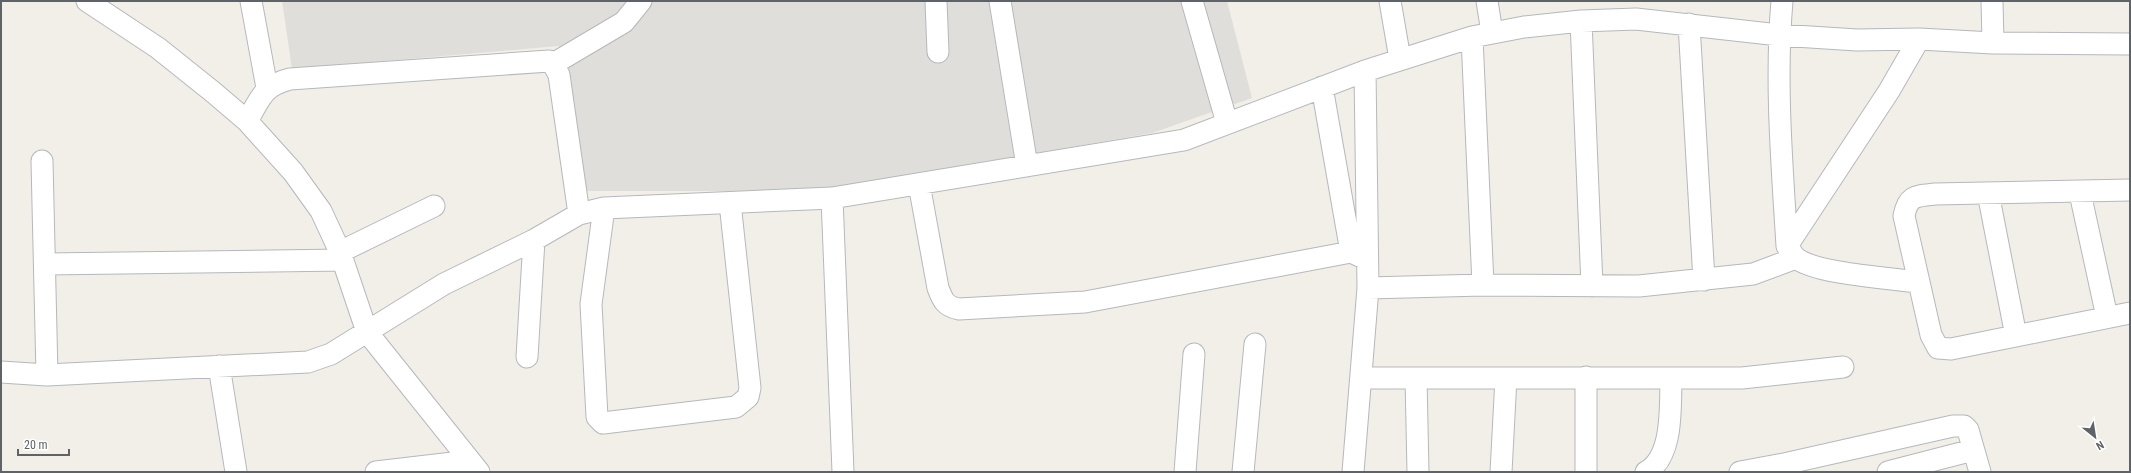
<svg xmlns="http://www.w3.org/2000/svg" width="2131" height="473" viewBox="0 0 2131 473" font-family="'Roboto Condensed',sans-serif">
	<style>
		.industrial { fill: #e0deda }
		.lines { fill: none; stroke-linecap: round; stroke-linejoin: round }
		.minor-casing { stroke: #b5b8bc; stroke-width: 23 }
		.minor { stroke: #fff; stroke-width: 21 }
	</style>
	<rect width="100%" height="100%" fill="#f1efe8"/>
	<path class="industrial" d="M 282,1 L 1227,1 L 1252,98 L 1152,133 L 819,191 L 582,191 L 559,46 L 292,69 Z"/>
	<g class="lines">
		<defs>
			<path id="minor" d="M 87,1 L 158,48 L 213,92 L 247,121 L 293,172 L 321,211 L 340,252 L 367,332 L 479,472
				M 251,1 L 267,88
				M 936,1 L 938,52
				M 1000,1 L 1027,166
				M 1192,1 L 1227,123
				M 1390,1 L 1400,59
				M 1487,1 L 1492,33
				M 1782,1 C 1775,82 1782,165 1787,246 C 1790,250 1793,255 1796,258 C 1816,274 1891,278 1918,282
				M 1992,1 L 1993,43
				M 1581,21 L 1592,286
				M 1689,24 L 1704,280
				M 1472,37 L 1483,285
				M 553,64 L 624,22 L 641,1
				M 1365,71 L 1368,288 L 1483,285 L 1639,286 L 1753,274 L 1796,258
				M 1322,87 L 1351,252 L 1364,258
				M 247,121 C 261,98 262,86 290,79 L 549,61 L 553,64 L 559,75 L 579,214
				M 42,161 L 47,375
				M 919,184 L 938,288 C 943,301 945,306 959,309 L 1085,302 L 1351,252
				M 2130,190 L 1935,194 C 1916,196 1908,195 1904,216 L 1931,335 L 1938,348 L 1951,349 L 2130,313
				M 1988,193 L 2016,336
				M 2080,193 L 2107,317
				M 832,198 L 843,472
				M 604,208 L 591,304 L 597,417 L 603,423 L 736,407 L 748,397 L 750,388 L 730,203
				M 1787,246 L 1889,91 L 1919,39
				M 340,252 L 434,206
				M 46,264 L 343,260
				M 527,357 L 534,240
				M 219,366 L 236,472
				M 1,372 L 47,375 L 308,362 L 331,354 L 444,284 L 534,240 L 579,214 L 604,208 L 832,198 L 1184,140 L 1365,71 L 1472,37 L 1524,27 L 1581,21 L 1636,19 L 1779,35 L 1857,40 L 1919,39 L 1993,43 L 2130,44
				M 1586,377 L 1586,472
				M 1361,378 L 1742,378 L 1843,367
				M 1416,378 L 1418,472
				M 376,472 L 470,461
				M 1185,472 L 1194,354
				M 1243,472 L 1255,344
				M 1353,472 L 1368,288
				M 1501,472 L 1506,378
				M 1646,472 C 1674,457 1670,405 1671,378
				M 1740,472 L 1784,464 L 1953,426 L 1964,426 L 1968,430 L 1980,472
				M 1888,472 L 1973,450"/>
		</defs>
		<use href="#minor" class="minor-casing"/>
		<use href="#minor" class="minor"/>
	</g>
	<rect width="2131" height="473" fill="none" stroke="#5f6368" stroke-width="4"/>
	<g transform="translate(2095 437) rotate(150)" stroke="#ffffff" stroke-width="3" paint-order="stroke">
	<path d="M0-3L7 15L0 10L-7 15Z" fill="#5f6368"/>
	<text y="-6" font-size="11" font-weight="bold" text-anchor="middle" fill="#5f6368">N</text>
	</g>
	<path d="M18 449v6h51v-6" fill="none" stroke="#5f6368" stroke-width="2"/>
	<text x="24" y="449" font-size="12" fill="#5f6368" stroke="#ffffff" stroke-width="3" paint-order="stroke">20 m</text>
</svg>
